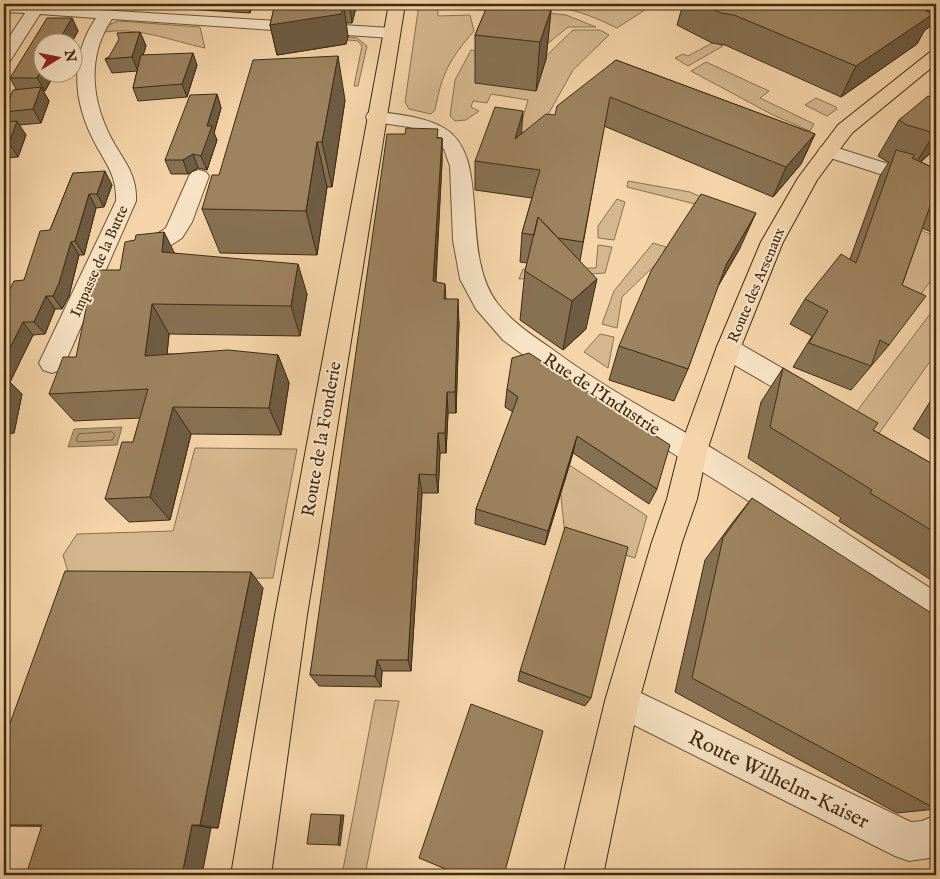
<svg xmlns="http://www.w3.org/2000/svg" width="940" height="879" viewBox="0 0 940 879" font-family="'IM FELL English',serif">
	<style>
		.green { fill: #d5b78f; stroke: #8a7151 }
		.water { fill: #b69b75; stroke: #866e4e }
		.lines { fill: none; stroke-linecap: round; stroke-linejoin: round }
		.shore { stroke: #7a6344; stroke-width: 1 }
		.minor-casing { stroke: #6c5538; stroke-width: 2 }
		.major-casing { stroke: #3f2b13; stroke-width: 2 }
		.minor { fill: #f8e3c6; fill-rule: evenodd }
		.major { fill: #f4d4a8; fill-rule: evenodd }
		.wall { fill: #877153; stroke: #3f2b13 }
		.shaded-wall { fill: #6e5c43; stroke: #3f2b13 }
		.building { fill: #9d8360; stroke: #3f2b13 }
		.labels { text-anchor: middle; stroke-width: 4; stroke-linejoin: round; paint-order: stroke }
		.far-street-label { font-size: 15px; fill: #3f2b13; stroke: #f8e3c6 }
		.street-label { font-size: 18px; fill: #3f2b13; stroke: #f8e3c6 }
		.near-street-label { font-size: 21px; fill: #3f2b13; stroke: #f8e3c6 }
	</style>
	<rect width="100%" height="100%" fill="#f4d4a8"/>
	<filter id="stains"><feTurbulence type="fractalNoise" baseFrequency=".004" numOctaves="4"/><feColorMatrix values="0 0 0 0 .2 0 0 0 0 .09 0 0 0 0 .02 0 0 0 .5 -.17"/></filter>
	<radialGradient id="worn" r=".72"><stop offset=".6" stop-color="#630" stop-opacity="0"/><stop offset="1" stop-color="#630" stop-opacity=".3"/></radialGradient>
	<path class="green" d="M 419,4 L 511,4 L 499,7 L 438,9 L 438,16 L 470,15 L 474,31 C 449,60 442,73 435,110 L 431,114 L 409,109 L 405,102 Z
		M 543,4 L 594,7 L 610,6 L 612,4 L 654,4 L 617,28 C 598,19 579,10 558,8 C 543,7 529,10 515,9 Z
		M 547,13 L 566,15 L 596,27 L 568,27 L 546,45 Z
		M 118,21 L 200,27 L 205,48 C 172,41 134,25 100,33 L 104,27 Z
		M 573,30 L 600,30 L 609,35 L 573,70 L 545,120 L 517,138 L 528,100 L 491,94 L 487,103 L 473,101 L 471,107 L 479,111 L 466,120 L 455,121 L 450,116 L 455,80 L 471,50 L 541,61 Z
		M 340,36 L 357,38 L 367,46 L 358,86 L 354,86 L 362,46 L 358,41 L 339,39 Z
		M 714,42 L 723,46 L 688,66 L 675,58 L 683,54 L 688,56 Z
		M 706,62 L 769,91 L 760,98 L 814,124 L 810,131 L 773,115 L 691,71 Z
		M 816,98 L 836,107 L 837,109 L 827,116 L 805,105 Z
		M 628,181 L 690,192 L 724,207 L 711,208 L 627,187 Z
		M 617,199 L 625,202 L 614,240 L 598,238 L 598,226 Z
		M 919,229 L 936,237 L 936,273 L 905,317 L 890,310 Z
		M 653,243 L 666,247 L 659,261 L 622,297 L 617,328 L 602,324 L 614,291 Z
		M 598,245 L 612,247 L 605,273 L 519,279 L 523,269 L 596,268 Z
		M 936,306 L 936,353 L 875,439 L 848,423 Z
		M 600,334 L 614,337 L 608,368 L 584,352 Z
		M 195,448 L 297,449 L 273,578 L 70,579 L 63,555 L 77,534 L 173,531 Z
		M 557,457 L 647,516 L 635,558 L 565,536 Z
		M 375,700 L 399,701 L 365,875 L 342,875 Z"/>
	<path class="water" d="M 122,427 L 117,445 L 68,447 L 74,429 Z"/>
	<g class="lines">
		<path class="shore" d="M 112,432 L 115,435 L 112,440 L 79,442 L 76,440 L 79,434 Z"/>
		<defs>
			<path id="minor" d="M 4,4 L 391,28 L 399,33 L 391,38 L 112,19 C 85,59 92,105 115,145 C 127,165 137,177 136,201 L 65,363 L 61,370 L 52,373 L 43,370 L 39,363 L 116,201 C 117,177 107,165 96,145 C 73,103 69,58 96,18 L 40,14 L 10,61 L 4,62 L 4,45 L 25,13 L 4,12 Z
				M 375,111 C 398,115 423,116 444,128 C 493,157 458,254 498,304 C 513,323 532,335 552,349 C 605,389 664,419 720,453 C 794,497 865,546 936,592 L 936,627 L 925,622 L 744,498 L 567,387 L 503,340 L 476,309 L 460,279 L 453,240 L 450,166 L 444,149 L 431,136 L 409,127 L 368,121 L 366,117 L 368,113 Z
				M 828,145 L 936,179 L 936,192 L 821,155 L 818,151 L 821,147 Z
				M 199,170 L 206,172 L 209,176 L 192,222 L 182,238 L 156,255 L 148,258 L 140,255 L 137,250 L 140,245 L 166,228 L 189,176 L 192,172 Z
				M 728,339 L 737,342 L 818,389 L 822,396 L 818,403 L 809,407 L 800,403 L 719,356 L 716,349 L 719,342 Z
				M 622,684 L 911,822 L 922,821 L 936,815 L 936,857 L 909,861 L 895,856 L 610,713 L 605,701 L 610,689 Z"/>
			<path id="major" d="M 389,4 L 405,4 L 307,615 L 271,875 L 231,875 L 275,615 Z
				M 936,51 L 936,64 L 852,133 L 817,180 L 783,242 L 740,349 L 707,451 L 697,499 L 682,542 L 639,701 L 603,875 L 563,875 L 605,701 L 652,542 L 667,499 L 679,451 L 716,349 L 761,242 L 798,178 L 838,125 L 930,52 Z"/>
		</defs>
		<use href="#minor" class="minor-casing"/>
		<use href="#major" class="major-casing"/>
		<use href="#minor" class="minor"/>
		<use href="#major" class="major"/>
	</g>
	<path class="wall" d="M 135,4 L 253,4 L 250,13 L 135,6 Z
		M 275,4 L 357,4 L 352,23 L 346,23 L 348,37 L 346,44 L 277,55 L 270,25 Z
		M 438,4 L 494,4 L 494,5 L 551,10 L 546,59 L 536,91 L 475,83 L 475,35 L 486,10 L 438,9 Z
		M 598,4 L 612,4 L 610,6 Z
		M 683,4 L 936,4 L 924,31 L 917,44 L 841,97 L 725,45 L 712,43 L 677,25 Z
		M 72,18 L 78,31 L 45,91 L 43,91 L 49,101 L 41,123 L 19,125 L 26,135 L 18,157 L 4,158 L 4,122 L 10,122 L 4,112 L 16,89 L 10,78 Z
		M 140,32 L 146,46 L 143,55 L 197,65 L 187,97 L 138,101 L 133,88 L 137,71 L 112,73 L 105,59 L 109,57 Z
		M 616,60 L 815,134 L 801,164 L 773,197 L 604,126 L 580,261 L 586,329 L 563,350 L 520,320 L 525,271 L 527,263 L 520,262 L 522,233 L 532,198 L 475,190 L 475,161 L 522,133 L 555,115 Z
		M 936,93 L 936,148 L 921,162 L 936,169 L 936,234 L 922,228 L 902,285 L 889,345 L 851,390 L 793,367 L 812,336 L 790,324 L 805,299 L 850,259 L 880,176 L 889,162 L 886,161 L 878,156 L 899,120 Z
		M 217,94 L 221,108 L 214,133 L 217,140 L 207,170 L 198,168 L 188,174 L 171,174 L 165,160 Z
		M 345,100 L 332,187 L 327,187 L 317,255 L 220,253 L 202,209 L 219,175 Z
		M 405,134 L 442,138 L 442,162 L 436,282 L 445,284 L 446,299 L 459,322 L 456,413 L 448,413 L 446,453 L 440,453 L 438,493 L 422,493 L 411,671 L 382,671 L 381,687 L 319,686 L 310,675 Z
		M 73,173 L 112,185 L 104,207 L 96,208 L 84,255 L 79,255 L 69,296 L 62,309 L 55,309 L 45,334 L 33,335 L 10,382 L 22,394 L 14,433 L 4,300 L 24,280 L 50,230 Z
		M 740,248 L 717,288 L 688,369 L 674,401 L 609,380 L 619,346 Z
		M 174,253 L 307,294 L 300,336 L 169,334 L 167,354 L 278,355 L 289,383 L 281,435 L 191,434 L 170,520 L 129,522 L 105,499 L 133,442 L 140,418 L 74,421 L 49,394 L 76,357 Z
		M 783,368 L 873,430 L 936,466 L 936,583 L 839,521 L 841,518 L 748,458 L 761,402 Z
		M 507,389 L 657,489 L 649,504 L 573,453 L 545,545 L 475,524 L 476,509 L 513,412 L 505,407 Z
		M 936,392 L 936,443 L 913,429 Z
		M 752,498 L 936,809 L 897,813 L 675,692 L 705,560 L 733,522 Z
		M 263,588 L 218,828 L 4,826 L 4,740 Z
		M 520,671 L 591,698 L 585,706 L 518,681 Z"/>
	<path class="shaded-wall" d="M 248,4 L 253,4 L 250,13 Z
		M 349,4 L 357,4 L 352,23 Z
		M 936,4 L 936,22 L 924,31 L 917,44 L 841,97 L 856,66 L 926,11 Z
		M 344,7 L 348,37 L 346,44 L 277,55 L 270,25 Z
		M 551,10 L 546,59 L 536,91 L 540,42 Z
		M 72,18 L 78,31 L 72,42 L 58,42 Z
		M 140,32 L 146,46 L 138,71 L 132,57 Z
		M 193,53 L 197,65 L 187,97 L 182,84 Z
		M 338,56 L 345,100 L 332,187 L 322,142 Z
		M 42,69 L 42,72 L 55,72 L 45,91 L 37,78 Z
		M 41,87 L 49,101 L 41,123 L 33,109 Z
		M 217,94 L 221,108 L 214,133 L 217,140 L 207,170 L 201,156 L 207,126 Z
		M 523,111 L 521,140 L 515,139 Z
		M 17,121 L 26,135 L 18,157 L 9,143 Z
		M 936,132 L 936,148 L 912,169 L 935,133 Z
		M 815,134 L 801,164 L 773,197 L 786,167 Z
		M 442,138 L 442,162 L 434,304 L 433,281 Z
		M 317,142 L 327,187 L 317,255 L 306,211 Z
		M 193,154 L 198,168 L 188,174 L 183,160 Z
		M 105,171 L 112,185 L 104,207 L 97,194 Z
		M 89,194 L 96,208 L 84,255 L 75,241 Z
		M 756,213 L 740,248 L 710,300 L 726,265 Z
		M 164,232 L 179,262 L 162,252 Z
		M 71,242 L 79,255 L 69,296 L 62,309 L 53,296 Z
		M 298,264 L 307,294 L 300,336 L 291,306 Z
		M 597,279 L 586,329 L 563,350 L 572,301 Z
		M 46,296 L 55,309 L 45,334 L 34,322 Z
		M 458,299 L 459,322 L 456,413 L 455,392 Z
		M 152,304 L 169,334 L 164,384 L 145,356 Z
		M 23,322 L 33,335 L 10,382 L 22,394 L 14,433 L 4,435 L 4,360 Z
		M 278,355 L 289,383 L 281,435 L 269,408 Z
		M 447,392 L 448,413 L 446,453 L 445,433 Z
		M 173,407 L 191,434 L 170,520 L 150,497 Z
		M 438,433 L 440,453 L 438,493 L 436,475 Z
		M 577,436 L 573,453 L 545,545 L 548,531 Z
		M 419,474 L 422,493 L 411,671 L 408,660 Z
		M 251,572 L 263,588 L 218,828 L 200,825 Z
		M 377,660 L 382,671 L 381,687 L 375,676 Z
		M 341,815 L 344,815 L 340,846 L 338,845 Z
		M 192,825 L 211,828 L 202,875 L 182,875 Z"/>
	<path class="building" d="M 275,4 L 298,4 L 344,7 L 341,14 L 270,25 Z
		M 488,4 L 551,10 L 540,42 L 475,35 Z
		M 702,4 L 936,4 L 926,11 L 933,14 L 856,66 L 734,15 L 721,13 Z
		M 47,18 L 72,18 L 58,42 L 42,42 L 42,69 L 37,78 L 10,78 Z
		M 140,32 L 132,57 L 105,59 L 109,57 L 119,39 L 117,33 Z
		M 193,53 L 182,84 L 133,88 L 141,55 Z
		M 338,56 L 322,142 L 317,142 L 306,211 L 202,209 L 212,175 L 219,175 L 253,60 Z
		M 616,60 L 815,134 L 786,167 L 610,97 L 583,242 L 558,238 L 538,217 L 534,235 L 522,233 L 540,170 L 475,161 L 495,107 L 523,111 L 515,139 L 546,114 L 555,115 L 557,106 Z
		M 41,87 L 33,109 L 4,112 L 13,90 Z
		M 936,93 L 936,132 L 935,133 L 907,125 L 899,120 L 928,96 L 931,97 Z
		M 217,94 L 207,126 L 212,126 L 201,156 L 193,154 L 183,160 L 165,160 L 190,95 Z
		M 17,121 L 9,143 L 4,143 L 4,122 Z
		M 406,128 L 438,129 L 437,138 L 442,138 L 433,281 L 445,284 L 444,299 L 458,299 L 455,392 L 447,392 L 445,433 L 438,433 L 436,475 L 419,474 L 408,660 L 377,660 L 375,676 L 310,675 L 387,134 L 405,134 Z
		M 896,150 L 915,155 L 912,158 L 936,169 L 936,199 L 933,198 L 902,285 L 926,296 L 889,345 L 880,340 L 871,366 L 809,343 L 828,311 L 805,299 L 841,254 L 856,263 Z
		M 105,171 L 97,194 L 89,194 L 75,241 L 71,242 L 59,283 L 53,296 L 46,296 L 34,322 L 23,322 L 4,360 L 4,300 L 14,281 L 24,280 L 40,231 L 50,230 L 73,173 Z
		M 701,194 L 756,213 L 726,265 L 688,369 L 619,346 L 651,271 Z
		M 538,217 L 597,279 L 572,301 L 525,271 Z
		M 164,232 L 162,252 L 298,264 L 291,306 L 152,304 L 145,356 L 228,350 L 278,355 L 269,408 L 173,407 L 150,497 L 105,499 L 122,442 L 133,442 L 148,389 L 49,394 L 63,357 L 76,357 L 94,270 L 120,270 L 125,242 L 135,240 L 136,235 Z
		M 529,353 L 670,445 L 657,489 L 577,436 L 548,531 L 476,509 L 518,397 L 507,389 L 512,358 Z
		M 783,368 L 878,423 L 873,430 L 936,466 L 936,533 L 870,493 L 872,490 L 770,427 Z
		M 10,382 L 4,411 L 4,383 Z
		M 752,498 L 936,616 L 936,809 L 692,678 L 723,538 Z
		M 565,527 L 628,547 L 591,698 L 520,671 Z
		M 65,571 L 251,572 L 200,825 L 192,825 L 182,875 L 26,875 L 42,825 L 4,825 L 4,740 Z
		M 471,704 L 543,731 L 504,875 L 460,875 L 419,858 Z
		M 311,814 L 341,815 L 338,845 L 307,844 Z"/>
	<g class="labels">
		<g class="far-street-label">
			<text transform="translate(99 261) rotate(-66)" y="5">Impasse de la Butte</text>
			<text transform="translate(756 285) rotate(-67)" y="5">Route des Arsenaux</text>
		</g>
		<g class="street-label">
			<text transform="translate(602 394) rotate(33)" y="6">Rue de l'Industrie</text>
			<text transform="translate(321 439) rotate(-80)" y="6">Route de la Fonderie</text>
		</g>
		<g class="near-street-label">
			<text transform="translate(779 779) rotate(26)" y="7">Route Wilhelm-Kaiser</text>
		</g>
	</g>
	<rect width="940" height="879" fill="none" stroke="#f4d4a8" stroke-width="20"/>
	<rect x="5" y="5" width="930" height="869" fill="none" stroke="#3f2b13" stroke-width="2.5"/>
	<rect x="10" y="10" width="920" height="859" fill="none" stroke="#3f2b13"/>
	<g transform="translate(58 58) rotate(80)"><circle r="24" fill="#f8e3c6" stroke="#ae997e"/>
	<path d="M0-4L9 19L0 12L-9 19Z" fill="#8f2418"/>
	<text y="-8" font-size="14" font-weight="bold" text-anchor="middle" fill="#3f2b13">N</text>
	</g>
	<rect width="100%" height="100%" filter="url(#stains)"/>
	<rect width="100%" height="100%" fill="url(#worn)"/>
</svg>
